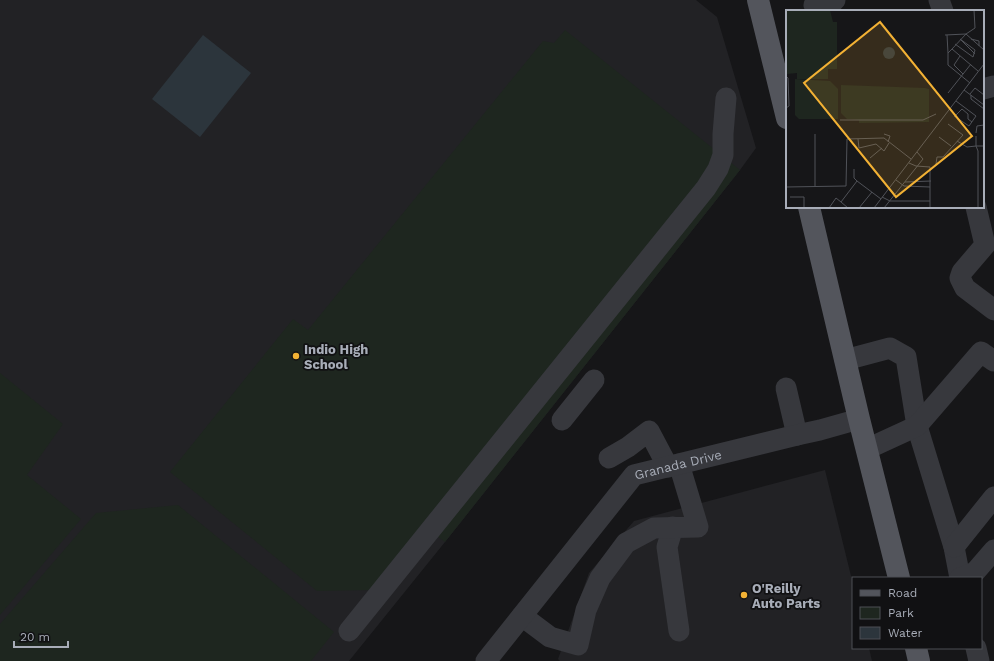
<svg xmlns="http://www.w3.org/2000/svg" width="994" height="661" viewBox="0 0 994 661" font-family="'Work Sans',sans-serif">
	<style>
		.built { fill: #222225 }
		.green { fill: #1e261f }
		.water { fill: #2c353c }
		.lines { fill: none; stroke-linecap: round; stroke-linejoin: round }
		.minor { stroke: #37383d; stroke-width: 21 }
		.major { stroke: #53555c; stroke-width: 22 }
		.poi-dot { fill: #f2b134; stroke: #111113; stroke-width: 1.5 }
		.labels { text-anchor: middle; stroke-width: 3.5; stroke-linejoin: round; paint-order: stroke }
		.poi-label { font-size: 13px; font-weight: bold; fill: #a8adb8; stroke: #111113; text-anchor: start }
		.street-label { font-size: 13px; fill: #a8adb8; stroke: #111113 }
		.inset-road { fill: none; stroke: #505258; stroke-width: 1 }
		.view { fill: #f2b134; fill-opacity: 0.15; stroke: #f2b134; stroke-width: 2 }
		.inset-edge { fill: none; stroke: #a8adb8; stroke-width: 2 }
	</style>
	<rect width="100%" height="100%" fill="#161618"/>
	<path class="built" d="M 0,0 L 696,0 L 717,17 L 756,148 L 740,170 L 445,542 L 349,661 L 0,661 Z
		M 825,470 L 853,584 L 853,648 L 869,648 L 872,661 L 560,661 L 558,659 L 589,573 L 634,521 Z"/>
	<path class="green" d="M 565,30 L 740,170 L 445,542 L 427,529 L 374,590 L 317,591 L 170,472 L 293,319 L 308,330 L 543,41 L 554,43 Z
		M 0,373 L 63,424 L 27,475 L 81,519 L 0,615 Z
		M 178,505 L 334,632 L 311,661 L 0,661 L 0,624 L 96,513 Z"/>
	<path class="water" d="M 203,35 L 251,73 L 200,137 L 152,99 Z"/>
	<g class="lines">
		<g class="minor">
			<path d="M 939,0 L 943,11"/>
			<path d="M 814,5 L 835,0"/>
			<path d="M 983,89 L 994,86"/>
			<path d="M 976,207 L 985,245 L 962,272 L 960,278 L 965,288 L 994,310"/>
			<path d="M 845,360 L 890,348 L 906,357 L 917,426 L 954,547 L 960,578"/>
			<path d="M 786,388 L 797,435"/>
			<path d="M 562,420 L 594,380"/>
			<path d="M 867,449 L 917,426 L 981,352 L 994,361"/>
			<path d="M 609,458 L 628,447 L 649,431 L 668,467"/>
			<path d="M 673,527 L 667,547 L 679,631"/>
			<path d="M 954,547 L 994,497"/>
			<path d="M 960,578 L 975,572 L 994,550"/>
			<path d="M 522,616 L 550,637 L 578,645 L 586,610 L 600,578 L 626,543 L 654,528 L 698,527 L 679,464"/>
			<path d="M 349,631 L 706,188 L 718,169 L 723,155 L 723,134 L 726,98"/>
			<path d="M 976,648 L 979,661"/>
			<path id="s1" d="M 486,661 L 634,475 L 797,435 L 820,430 L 859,419"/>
		</g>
		<path class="major" d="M 758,0 L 787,118
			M 809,207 L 859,419 L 899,578
			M 916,648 L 919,661"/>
	</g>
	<g class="poi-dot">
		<circle cx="296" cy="356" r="4"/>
		<circle cx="744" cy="595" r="4"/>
	</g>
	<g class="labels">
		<g class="poi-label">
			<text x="304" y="354">Indio High<tspan x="304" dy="15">School</tspan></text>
			<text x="752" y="593">O'Reilly<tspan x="752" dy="15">Auto Parts</tspan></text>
		</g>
		<g class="street-label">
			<text dy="5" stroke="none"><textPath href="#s1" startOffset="283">Granada Drive</textPath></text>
		</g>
	</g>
	<g transform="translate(786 10)">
		<rect width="198" height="198" fill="#161618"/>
		<path d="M 0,0 L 44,0 L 47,12 L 51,12 L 51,59 L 42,59 L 42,69 L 11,69 L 11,63 L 1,64 ZM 9,69 L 44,71 L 52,79 L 52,109 L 13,109 L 9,105 ZM 55,75 L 139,78 L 143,79 L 143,112 L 73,113 L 73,110 L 61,109 L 55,103 Z" fill="#1e261f"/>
		<path d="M97 43a6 6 0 1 1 12 0a6 6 0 1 1-12 0Z" fill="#2c353c"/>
		<path class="inset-road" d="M 188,0 L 189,18 L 180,24 L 198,40M 180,24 L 166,39 L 192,61M 159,25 L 180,24M 161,25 L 162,43M 174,29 L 189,44M 185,29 L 193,31 L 193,36M 169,34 L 187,47 L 189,40 L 174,29M 166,39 L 162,43 L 162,55 L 184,73M 174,46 L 168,55 L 177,64M 0,66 L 2,68 L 3,96 L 0,98M 178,80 L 198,95M 162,83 L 185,54M 184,84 L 189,78 L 198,85M 185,85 L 185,89 L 198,99M 168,106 L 183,116 L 190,106 L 170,91M 169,106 L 176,99 L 182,104 L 182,109 L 186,112M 54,110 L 137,110 L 150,104M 190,123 L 191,116 L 198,115M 29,124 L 29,177M 98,124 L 104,126 L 102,132M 190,126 L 190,136 L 198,136M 153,127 L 165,136M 72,129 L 73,138 L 90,134 L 98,141 L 103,133M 171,131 L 181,137 L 190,136 L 192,141 L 192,198M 84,148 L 96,138M 123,153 L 130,156 L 144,157 L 144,198M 150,154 L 151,147 L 157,147 L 177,125 L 162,114M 68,159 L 68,168 L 71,171M 110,170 L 118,176 L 144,177M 119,172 L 145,171M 0,177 L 60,176 L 61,129 L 98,128 L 125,149M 4,187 L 18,187 L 18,198M 96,187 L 104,191 L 144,191M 43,198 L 50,188 L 55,192M 62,198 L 55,192 L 71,171 L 95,189M 73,198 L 86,182M 88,198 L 198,54M 98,198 L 137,149 L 131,142"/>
		<path class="view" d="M 94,12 L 186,126 L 110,187 L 18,73 Z"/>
		<rect width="198" height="198" class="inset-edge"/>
	</g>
	<rect x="852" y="577" width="130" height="72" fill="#111113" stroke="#4d4f55"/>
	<rect x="860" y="590" width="20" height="6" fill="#53555c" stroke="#4d4f55"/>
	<text x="888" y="597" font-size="12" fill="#a8adb8">Road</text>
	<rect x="860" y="607" width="20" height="12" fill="#1e261f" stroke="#4d4f55"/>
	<text x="888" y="617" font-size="12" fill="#a8adb8">Park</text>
	<rect x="860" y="627" width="20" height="12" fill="#2c353c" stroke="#4d4f55"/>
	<text x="888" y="637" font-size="12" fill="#a8adb8">Water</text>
	<path d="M14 641v6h54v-6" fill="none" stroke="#a8adb8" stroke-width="2"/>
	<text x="20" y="641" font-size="12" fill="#a8adb8" stroke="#111113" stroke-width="3" paint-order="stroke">20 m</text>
</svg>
